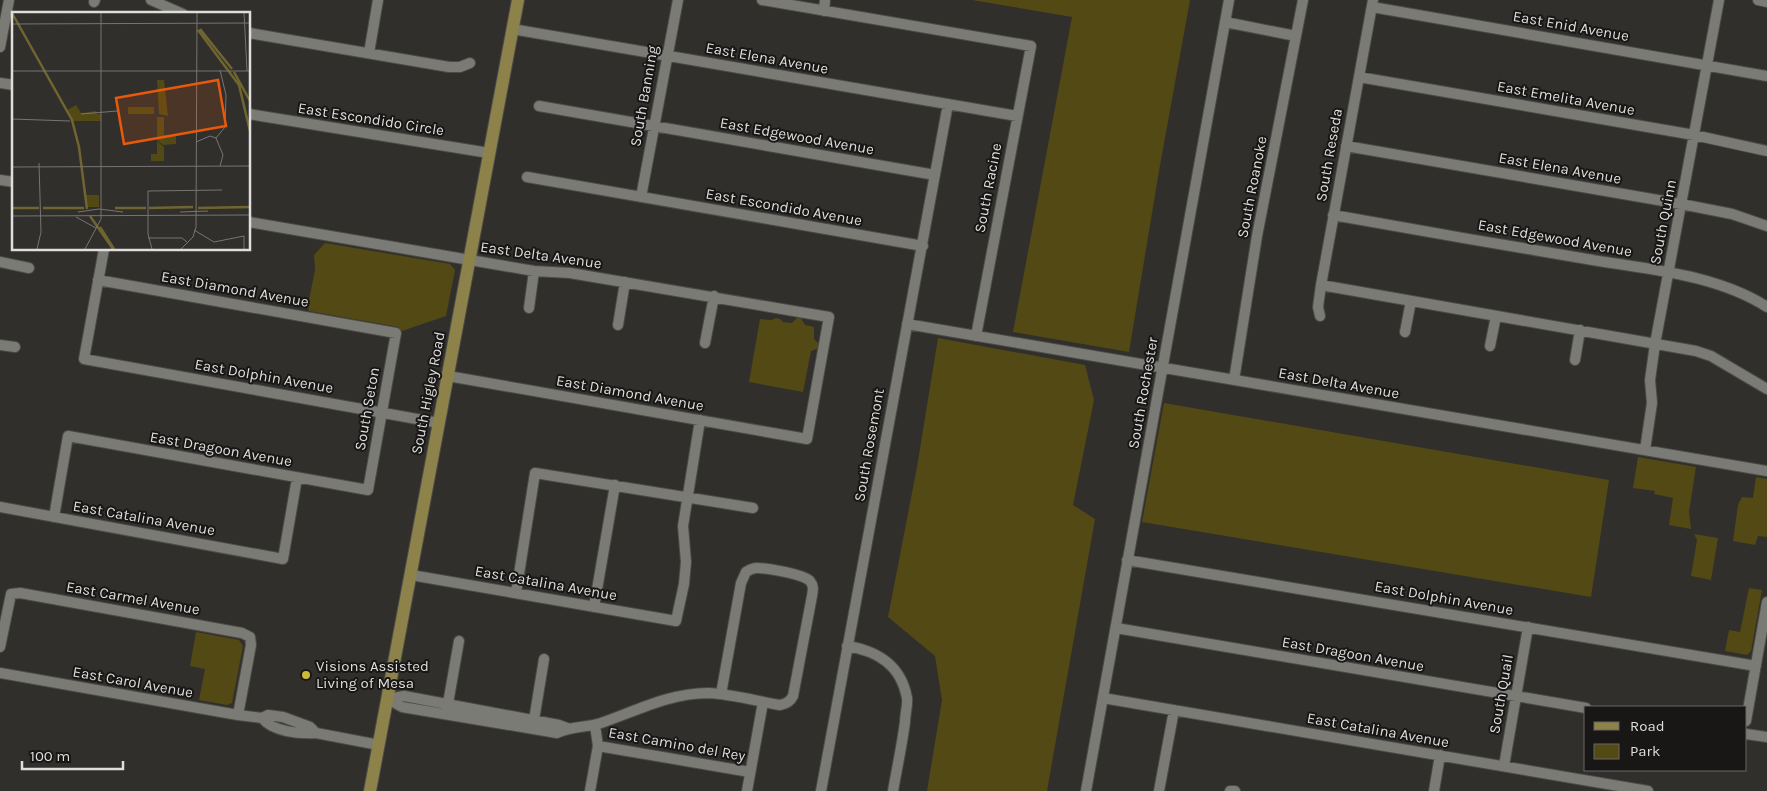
<svg xmlns="http://www.w3.org/2000/svg" width="1767" height="791" viewBox="0 0 1767 791" font-family="Karla,sans-serif">
	<style>
		.green { fill: #534915 }
		.lines { fill: none; stroke-linecap: round; stroke-linejoin: round }
		.minor-casing { stroke: #4c4b48; stroke-width: 12 }
		.major-casing { stroke: #4c4b48; stroke-width: 14 }
		.minor { stroke: #7b7b76; stroke-width: 10 }
		.major { stroke: #8c824a; stroke-width: 12 }
		.poi-dot { fill: #d0b837; stroke: #181716; stroke-width: 2 }
		.labels { text-anchor: middle; stroke-width: 4; stroke-linejoin: round; paint-order: stroke }
		.street-label { font-size: 15px; fill: #dfdedc; stroke: #181716 }
		.poi-label { font-size: 15px; fill: #dfdedc; stroke: #181716; text-anchor: start }
		.inset-river { fill: none; stroke: #706530; stroke-width: 2.5 }
		.inset-road { fill: none; stroke: #767572; stroke-width: 1 }
		.view { fill: #e8590c; fill-opacity: 0.15; stroke: #e8590c; stroke-width: 2.5 }
		.inset-edge { fill: none; stroke: #dfdedc; stroke-width: 2.5 }
	</style>
	<rect width="100%" height="100%" fill="#302f2c"/>
	<path class="green" d="M 972,0 L 1190,0 L 1159,171 L 1129,352 L 1013,332 L 1072,17 Z
		M 325,243 L 450,264 L 455,270 L 446,316 L 402,331 L 398,327 L 393,326 L 309,311 L 308,305 L 315,270 L 314,255 Z
		M 776,318 L 780,319 L 783,322 L 792,323 L 797,318 L 801,318 L 805,325 L 814,327 L 814,339 L 819,344 L 819,348 L 811,351 L 803,392 L 749,382 L 760,319 L 771,320 Z
		M 938,338 L 1085,365 L 1094,400 L 1073,505 L 1095,519 L 1047,791 L 927,791 L 942,700 L 935,656 L 888,617 L 917,467 Z
		M 1164,403 L 1609,480 L 1591,597 L 1142,522 Z
		M 1638,457 L 1696,467 L 1689,512 L 1691,529 L 1669,525 L 1673,498 L 1654,494 L 1655,491 L 1633,488 Z
		M 1756,477 L 1767,479 L 1767,537 L 1758,536 L 1755,545 L 1733,541 L 1738,505 L 1742,497 L 1753,498 Z
		M 1694,534 L 1718,538 L 1711,580 L 1691,576 L 1697,540 Z
		M 1749,588 L 1762,590 L 1751,651 L 1747,655 L 1725,651 L 1729,630 L 1740,632 Z
		M 196,632 L 239,640 L 243,646 L 232,703 L 227,705 L 199,700 L 205,669 L 190,666 Z"/>
	<g class="lines">
		<defs>
			<path id="minor" d="M 151,0 L 183,14
				M 762,0 L 1031,46 L 976,336
				M 1758,0 L 1767,2
				M 94,2 L 95,0
				M 1372,7 L 1767,76
				M 824,11 L 825,0
				M 1225,22 L 1296,36
				M 512,29 L 1017,116
				M 249,33 L 449,67 L 460,67 L 470,63
				M 0,47 L 9,0
				M 369,53 L 378,0
				M 1359,77 L 1694,135 L 1767,151
				M 0,83 L 14,85
				M 539,106 L 935,175
				M 249,114 L 489,153
				M 1346,146 L 1681,204 L 1732,214 L 1767,226
				M 527,177 L 923,246
				M 0,180 L 14,182
				M 641,197 L 678,0
				M 1333,215 C 1416,230 1498,244 1581,258 C 1642,269 1714,273 1767,307
				M 249,222 L 534,271 L 570,273 L 829,317 L 807,439 L 448,376
				M 104,249 L 84,359 L 439,423
				M 0,262 L 29,268
				M 1321,285 L 1696,351 L 1711,356 L 1767,389
				M 529,308 L 534,271
				M 1320,316 L 1318,307 L 1321,285 L 1373,0
				M 907,324 L 1767,471
				M 618,325 L 625,282
				M 1405,332 L 1411,301
				M 705,343 L 714,296
				M 0,345 L 15,347
				M 1490,346 L 1496,316
				M 1575,360 L 1580,330
				M 1234,380 L 1257,236 L 1303,0
				M 1645,450 L 1652,403 L 1650,380 L 1655,344 L 1719,0
				M 0,507 L 283,559 L 297,478
				M 54,517 L 68,436 L 368,490 L 396,333 L 98,280
				M 1127,560 L 1756,666
				M 411,575 L 676,621 L 684,584 L 686,562 L 683,526 L 700,420
				M 516,593 L 535,473 L 753,508
				M 594,607 L 615,485
				M 1116,628 L 1586,708
				M 847,646 C 878,651 901,665 907,698 C 908,705 905,714 905,722 C 902,745 897,768 893,791
				M 0,647 L 11,594 L 20,593 L 242,633 L 250,637 L 251,645 L 238,715
				M 0,673 L 238,715 L 262,718 L 268,715 L 283,717 L 310,727 L 316,733
				M 1103,698 L 1648,791
				M 388,699 L 402,707 L 557,733 C 571,726 585,728 601,723 C 636,711 670,693 708,693 C 732,694 756,701 780,705 C 786,704 790,702 793,696 L 812,596 C 813,590 814,586 810,581 C 803,574 767,568 757,568 C 752,568 749,570 746,572 L 741,583 L 721,694
				M 388,699 L 404,696 L 559,725 L 567,728
				M 447,709 L 459,641
				M 262,718 C 273,732 299,734 316,733 L 379,745
				M 1746,721 L 1767,602
				M 533,726 L 544,659
				M 1746,734 L 1767,737
				M 598,746 L 750,772
				M 1504,766 L 1528,627
				M 590,791 L 598,746 L 595,725
				M 747,791 L 763,702
				M 821,791 L 948,104
				M 1086,791 L 1229,0
				M 1159,791 L 1174,710
				M 1230,791 L 1235,791
				M 1434,791 L 1440,755"/>
			<path id="major" d="M 370,791 L 518,0"/>
		</defs>
		<use href="#minor" class="minor-casing"/>
		<use href="#major" class="major-casing"/>
		<use href="#minor" class="minor"/>
		<use href="#major" class="major"/>
	</g>
	<circle class="poi-dot" cx="306" cy="675" r="5"/>
	<g class="labels">
		<g class="street-label">
			<text transform="translate(1571 26) rotate(10)" y="5">East Enid Avenue</text>
			<text transform="translate(767 58) rotate(10)" y="5">East Elena Avenue</text>
			<text transform="translate(644 96) rotate(-80)" y="5">South Banning</text>
			<text transform="translate(1566 98) rotate(10)" y="5">East Emelita Avenue</text>
			<text transform="translate(371 119) rotate(9)" y="5">East Escondido Circle</text>
			<text transform="translate(797 136) rotate(10)" y="5">East Edgewood Avenue</text>
			<text transform="translate(1329 155) rotate(-80)" y="5">South Reseda</text>
			<text transform="translate(1560 168) rotate(10)" y="5">East Elena Avenue</text>
			<text transform="translate(1252 187) rotate(-79)" y="5">South Roanoke</text>
			<text transform="translate(988 188) rotate(-79)" y="5">South Racine</text>
			<text transform="translate(784 207) rotate(10)" y="5">East Escondido Avenue</text>
			<text transform="translate(1663 222) rotate(-79)" y="5">South Quinn</text>
			<text transform="translate(1555 238) rotate(10)" y="5">East Edgewood Avenue</text>
			<text transform="translate(541 255) rotate(8)" y="5">East Delta Avenue</text>
			<text transform="translate(235 289) rotate(10)" y="5">East Diamond Avenue</text>
			<text transform="translate(264 376) rotate(10)" y="5">East Dolphin Avenue</text>
			<text transform="translate(1339 383) rotate(10)" y="5">East Delta Avenue</text>
			<text transform="translate(428 393) rotate(-79)" y="5">South Higley Road</text>
			<text transform="translate(630 393) rotate(10)" y="5">East Diamond Avenue</text>
			<text transform="translate(1143 393) rotate(-80)" y="5">South Rochester</text>
			<text transform="translate(367 409) rotate(-80)" y="5">South Seton</text>
			<text transform="translate(869 445) rotate(-80)" y="5">South Rosemont</text>
			<text transform="translate(221 449) rotate(10)" y="5">East Dragoon Avenue</text>
			<text transform="translate(144 518) rotate(10)" y="5">East Catalina Avenue</text>
			<text transform="translate(546 583) rotate(10)" y="5">East Catalina Avenue</text>
			<text transform="translate(133 598) rotate(10)" y="5">East Carmel Avenue</text>
			<text transform="translate(1444 598) rotate(10)" y="5">East Dolphin Avenue</text>
			<text transform="translate(1353 654) rotate(10)" y="5">East Dragoon Avenue</text>
			<text transform="translate(133 682) rotate(10)" y="5">East Carol Avenue</text>
			<text transform="translate(1501 694) rotate(-80)" y="5">South Quail</text>
			<text transform="translate(1378 730) rotate(10)" y="5">East Catalina Avenue</text>
			<text transform="translate(677 744) rotate(10)" y="5">East Camino del Rey</text>
		</g>
		<g class="poi-label">
			<text x="316" y="671">Visions Assisted<tspan x="316" dy="17">Living of Mesa</tspan></text>
		</g>
	</g>
	<g transform="translate(12 12)">
		<rect width="238" height="238" fill="#302f2c"/>
		<path d="M 145,68 L 152,68 L 156,104 L 147,102 ZM 64,93 L 69,101 L 84,99 L 85,102 L 89,102 L 89,109 L 61,109 L 55,98 ZM 116,95 L 142,95 L 142,102 L 116,102 ZM 145,105 L 152,105 L 152,123 L 164,124 L 164,132 L 151,133 L 145,128 ZM 145,129 L 152,135 L 152,149 L 139,149 L 139,142 L 145,142 ZM 73,183 L 87,183 L 87,195 L 76,195 Z" fill="#534915"/>
		<path class="inset-river" d="M 0,1 L 60,108 L 67,135 L 75,197M 188,17 L 220,57M 186,18 L 227,73 L 238,119M 222,60 L 238,89M 0,196 L 27,196M 31,196 L 72,196M 103,196 L 134,196M 137,196 L 181,195M 186,196 L 238,195M 78,204 L 101,237M 88,215 L 102,237"/>
		<path class="inset-road" d="M 232,0 L 235,59M 0,12 L 238,11M 0,59 L 238,59M 69,102 L 105,99M 0,107 L 58,109M 204,126 L 213,115 L 214,83 L 208,58M 204,126 L 211,143 L 208,154M 184,130 L 198,124 L 204,126M 0,155 L 238,154M 66,200 L 87,197 L 111,200M 168,200 L 196,199M 0,204 L 238,203M 64,205 L 84,216M 182,218 L 202,230 L 232,224 L 232,237M 136,226 L 170,226 L 175,230M 25,237 L 29,220 L 27,151M 73,237 L 89,207 L 89,0M 140,237 L 136,222 L 136,179 L 210,178M 169,237 L 181,225 L 184,215 L 185,0"/>
		<path class="view" d="M 206,68 L 214,114 L 112,132 L 104,86 Z"/>
		<rect width="238" height="238" class="inset-edge"/>
	</g>
	<rect x="1584" y="706" width="162" height="65" fill="#181716" stroke="#686765"/>
	<rect x="1594" y="722" width="25" height="8" fill="#8c824a" stroke="#686765"/>
	<text x="1630" y="731" font-size="15" fill="#dfdedc">Road</text>
	<rect x="1594" y="744" width="25" height="15" fill="#534915" stroke="#686765"/>
	<text x="1630" y="756" font-size="15" fill="#dfdedc">Park</text>
	<path d="M22 761v8h101v-8" fill="none" stroke="#dfdedc" stroke-width="2.5"/>
	<text x="30" y="761" font-size="15" fill="#dfdedc" stroke="#181716" stroke-width="4" paint-order="stroke">100 m</text>
</svg>
